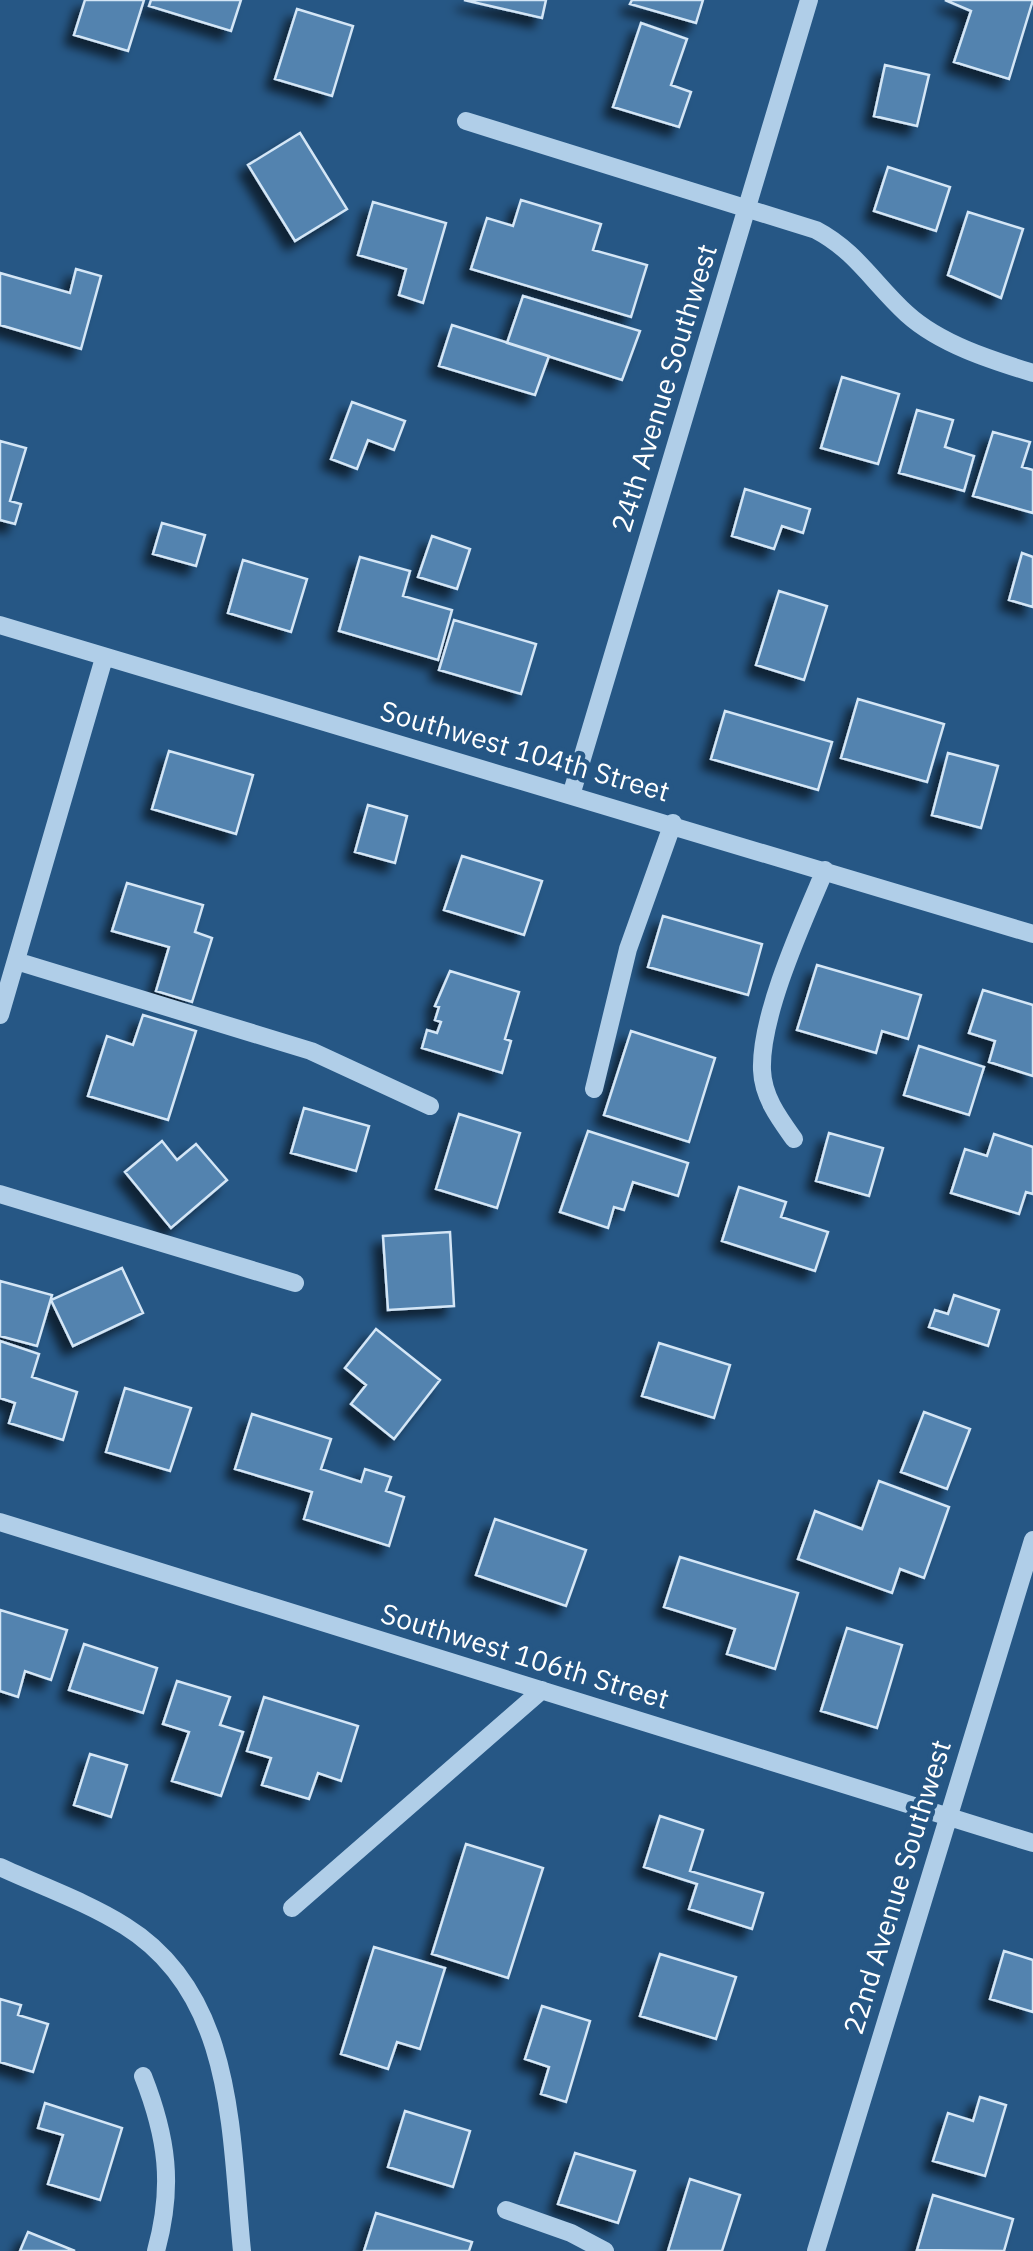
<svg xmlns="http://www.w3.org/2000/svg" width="1033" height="2251" viewBox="0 0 1033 2251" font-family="'IBM Plex Sans',sans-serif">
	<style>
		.building { fill: #5283af; stroke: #d4e6f6; stroke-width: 2.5; filter: url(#shadow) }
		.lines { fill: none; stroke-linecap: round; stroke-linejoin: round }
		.minor { stroke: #b0cee8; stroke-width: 18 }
		.labels { text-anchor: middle; stroke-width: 9; stroke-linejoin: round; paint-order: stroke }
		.street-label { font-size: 28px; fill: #fff; stroke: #265785 }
	</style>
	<defs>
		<filter id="shadow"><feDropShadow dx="-9" dy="9" stdDeviation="5" flood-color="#0009"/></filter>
	</defs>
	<rect width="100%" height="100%" fill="#265785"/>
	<path class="building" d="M 85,0 L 144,0 L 128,51 L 74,35 Z
		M 151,0 L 241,0 L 231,31 L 149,6 Z
		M 464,0 L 546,0 L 542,18 Z
		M 632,0 L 703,0 L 696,23 L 630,4 Z
		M 945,0 L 1033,0 L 1009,79 L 954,62 L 971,11 Z
		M 297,9 L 353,26 L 332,96 L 275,79 Z
		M 641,23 L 687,39 L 671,85 L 691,92 L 679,127 L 613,107 Z
		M 885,65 L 929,75 L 917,126 L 874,116 Z
		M 300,133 L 347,209 L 295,241 L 248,165 Z
		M 888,167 L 950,187 L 936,231 L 874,211 Z
		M 521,200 L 601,224 L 593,250 L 647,265 L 631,317 L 471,269 L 487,218 L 513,226 Z
		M 373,202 L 446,223 L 423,303 L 399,295 L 406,269 L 358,255 Z
		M 968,212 L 1023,229 L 1001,298 L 948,275 Z
		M 76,269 L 101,276 L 81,349 L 0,325 L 0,273 L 70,293 Z
		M 523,296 L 640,331 L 622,380 L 507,343 Z
		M 452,325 L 549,356 L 535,395 L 439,366 Z
		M 842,377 L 899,394 L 878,464 L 821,448 Z
		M 352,402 L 405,421 L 394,450 L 368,440 L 357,469 L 331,459 Z
		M 917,410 L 953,420 L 945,447 L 974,456 L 964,491 L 899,473 Z
		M 993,432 L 1030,442 L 1022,467 L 1033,470 L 1033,513 L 973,496 Z
		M 0,441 L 26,448 L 10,501 L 21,504 L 15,524 L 0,520 Z
		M 745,489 L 810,509 L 803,533 L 782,526 L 774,549 L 732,536 Z
		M 162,523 L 205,535 L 196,566 L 153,554 Z
		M 432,536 L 470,549 L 457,589 L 418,577 Z
		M 1022,553 L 1033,557 L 1033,607 L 1009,600 Z
		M 360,557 L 410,571 L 403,596 L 452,610 L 438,660 L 339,631 Z
		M 243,560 L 307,579 L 291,632 L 228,613 Z
		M 779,591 L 827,606 L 804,680 L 756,665 Z
		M 454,620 L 536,644 L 521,694 L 439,670 Z
		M 858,699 L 944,724 L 927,782 L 841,758 Z
		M 725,711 L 832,742 L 818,790 L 711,759 Z
		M 169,751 L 253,775 L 236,834 L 152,809 Z
		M 948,753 L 998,766 L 981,828 L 932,815 Z
		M 368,805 L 407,816 L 395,863 L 355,852 Z
		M 462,856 L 542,881 L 524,935 L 444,910 Z
		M 127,883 L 203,905 L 195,932 L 212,938 L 192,1002 L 156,991 L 169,947 L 112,931 Z
		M 663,916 L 762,944 L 748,995 L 648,967 Z
		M 817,965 L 921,995 L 908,1039 L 882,1031 L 876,1053 L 797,1030 Z
		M 450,971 L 519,992 L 505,1039 L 511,1041 L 502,1073 L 422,1048 L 427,1030 L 437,1033 L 441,1022 L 435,1020 L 439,1007 L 435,1006 Z
		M 983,990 L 1033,1005 L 1033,1076 L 989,1062 L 995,1041 L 969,1033 Z
		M 143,1015 L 196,1031 L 168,1120 L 88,1096 L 107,1036 L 133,1045 Z
		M 631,1031 L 715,1058 L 689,1142 L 604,1115 Z
		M 919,1046 L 984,1067 L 969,1115 L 904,1095 Z
		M 304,1108 L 369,1126 L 356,1171 L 291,1153 Z
		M 459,1114 L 520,1133 L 497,1208 L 436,1189 Z
		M 588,1131 L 688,1163 L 678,1196 L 633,1182 L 624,1210 L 614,1207 L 608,1228 L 560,1212 Z
		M 829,1133 L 883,1148 L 869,1196 L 816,1181 Z
		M 994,1134 L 1033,1147 L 1033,1194 L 1026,1192 L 1019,1214 L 951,1193 L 965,1149 L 987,1156 Z
		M 162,1141 L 177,1160 L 196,1144 L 227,1180 L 171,1228 L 125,1172 Z
		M 739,1187 L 786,1202 L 781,1217 L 828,1232 L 815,1271 L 722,1241 Z
		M 450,1232 L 454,1306 L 388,1310 L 383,1236 Z
		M 122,1268 L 143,1313 L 73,1346 L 51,1300 Z
		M 0,1281 L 52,1295 L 37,1346 L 0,1336 Z
		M 954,1295 L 999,1310 L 988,1346 L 929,1327 L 935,1310 L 948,1314 Z
		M 376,1329 L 440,1380 L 394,1439 L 351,1404 L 366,1385 L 345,1368 Z
		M 0,1341 L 39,1354 L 32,1377 L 77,1392 L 63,1440 L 9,1423 L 15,1403 L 0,1398 Z
		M 659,1343 L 730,1365 L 714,1418 L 642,1396 Z
		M 125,1388 L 191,1408 L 170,1471 L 106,1452 Z
		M 924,1412 L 970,1429 L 947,1489 L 901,1472 Z
		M 252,1414 L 331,1439 L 321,1469 L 361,1482 L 365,1469 L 391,1477 L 386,1491 L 404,1497 L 389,1546 L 304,1519 L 312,1492 L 235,1469 Z
		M 879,1481 L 949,1507 L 924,1578 L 900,1569 L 892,1593 L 798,1559 L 815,1511 L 862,1529 Z
		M 495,1519 L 586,1550 L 566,1606 L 476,1575 Z
		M 680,1557 L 798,1593 L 775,1669 L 727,1654 L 735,1629 L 664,1607 Z
		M 0,1610 L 67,1630 L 51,1680 L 25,1671 L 18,1697 L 0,1691 Z
		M 847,1628 L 902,1645 L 877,1728 L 821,1711 Z
		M 84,1644 L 157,1668 L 143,1713 L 69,1690 Z
		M 177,1681 L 230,1697 L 220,1725 L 243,1732 L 221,1796 L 172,1781 L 189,1732 L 163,1724 Z
		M 264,1697 L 358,1726 L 341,1781 L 318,1773 L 309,1799 L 262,1785 L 271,1758 L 247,1751 Z
		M 90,1754 L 127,1765 L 111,1817 L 74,1805 Z
		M 660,1816 L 703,1830 L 690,1871 L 763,1893 L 752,1929 L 689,1909 L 697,1884 L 644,1867 Z
		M 466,1844 L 543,1868 L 508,1978 L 432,1954 Z
		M 374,1947 L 445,1968 L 420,2049 L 397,2042 L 388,2069 L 341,2054 Z
		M 1004,1951 L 1033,1960 L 1033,2012 L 990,1999 Z
		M 660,1954 L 736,1977 L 716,2039 L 640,2016 Z
		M 0,1999 L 21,2005 L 18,2015 L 48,2024 L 33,2072 L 0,2062 Z
		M 542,2006 L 590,2021 L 566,2102 L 541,2094 L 549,2067 L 525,2059 Z
		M 980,2097 L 1006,2105 L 985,2176 L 933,2161 L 948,2113 L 973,2121 Z
		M 45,2103 L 122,2128 L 100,2200 L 48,2184 L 63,2135 L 38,2128 Z
		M 405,2111 L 470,2131 L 453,2187 L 388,2167 Z
		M 575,2153 L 635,2171 L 618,2223 L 558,2204 Z
		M 690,2179 L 740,2195 L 722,2251 L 668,2251 Z
		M 933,2195 L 1013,2219 L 1004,2251 L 917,2250 Z
		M 376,2213 L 472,2242 L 469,2251 L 364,2251 Z
		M 28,2232 L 75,2251 L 20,2251 Z"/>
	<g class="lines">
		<path class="minor" d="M 466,121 L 816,230 C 856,251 874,284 907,314 C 940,344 991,360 1033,373
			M 0,625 L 1033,934
			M 572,792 L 809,0
			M 16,961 L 311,1051 L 430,1106
			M 0,1015 L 104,658
			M 594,1089 L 628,949 L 673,823
			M 794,1139 C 779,1118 763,1097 762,1070 C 760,1015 803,922 825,870
			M 0,1194 L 295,1283
			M 0,1522 L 1033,1843
			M 0,1867 C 41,1886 87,1902 125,1926 C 236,1995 230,2135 242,2251
			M 292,1908 L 542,1690
			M 143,2076 C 167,2137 174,2186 156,2251
			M 506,2210 L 571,2233 L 605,2251
			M 816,2251 L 1033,1540"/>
	</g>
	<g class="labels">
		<g class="street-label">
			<text transform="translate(664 388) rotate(-73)" y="10">24th Avenue Southwest</text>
			<text transform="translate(525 751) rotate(16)" y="10">Southwest 104th Street</text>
			<text transform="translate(525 1656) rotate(17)" y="10">Southwest 106th Street</text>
			<text transform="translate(897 1887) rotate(-73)" y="10">22nd Avenue Southwest</text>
		</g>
	</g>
</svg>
